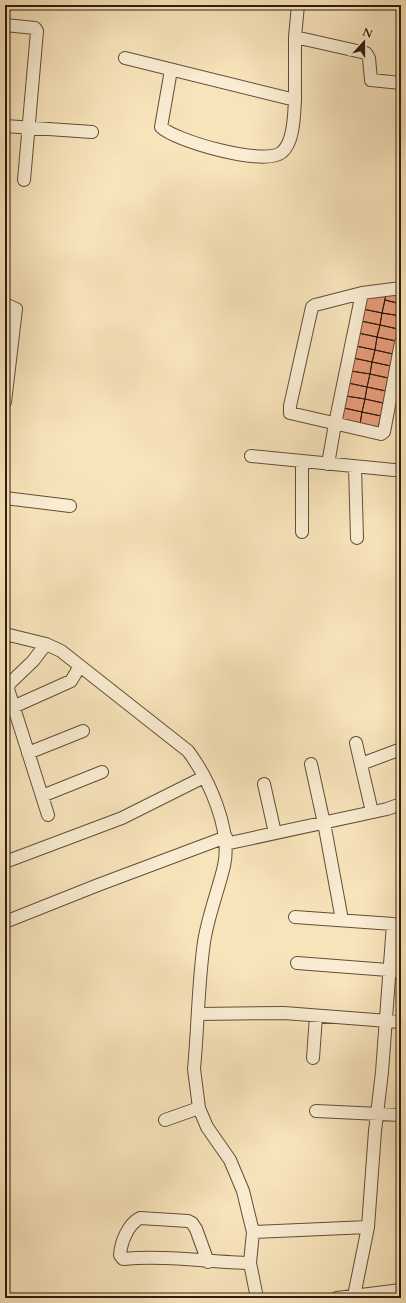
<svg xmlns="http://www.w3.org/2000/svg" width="406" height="1303" viewBox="0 0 406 1303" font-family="Cardo,serif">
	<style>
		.building { fill: #e79b7a; stroke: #301c0b }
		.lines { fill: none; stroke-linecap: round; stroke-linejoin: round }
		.street-casing { stroke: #624e37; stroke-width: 14 }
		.street { stroke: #faedd3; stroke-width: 12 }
	</style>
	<rect width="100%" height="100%" fill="#f8e4bb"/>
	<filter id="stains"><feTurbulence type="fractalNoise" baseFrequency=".005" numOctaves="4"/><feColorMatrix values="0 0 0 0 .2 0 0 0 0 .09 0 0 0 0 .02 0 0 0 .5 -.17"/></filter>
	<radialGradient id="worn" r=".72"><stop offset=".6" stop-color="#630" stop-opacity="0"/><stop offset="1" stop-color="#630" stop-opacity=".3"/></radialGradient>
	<path class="building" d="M 401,292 L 401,304 L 385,300 L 386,294 Z
		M 386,294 L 382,313 L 363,309 L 366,296 Z
		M 385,300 L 401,304 L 401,316 L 382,313 Z
		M 363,309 L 382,313 L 380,325 L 361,321 Z
		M 382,313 L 401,316 L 398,329 L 380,325 Z
		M 361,321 L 380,325 L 377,337 L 358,333 Z
		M 380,325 L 398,329 L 396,341 L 377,337 Z
		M 358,333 L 377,337 L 375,350 L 356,346 Z
		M 377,337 L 396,341 L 393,354 L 375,350 Z
		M 356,346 L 375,350 L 372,362 L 353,358 Z
		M 375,350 L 393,354 L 391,366 L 372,362 Z
		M 353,358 L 372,362 L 370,374 L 351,371 Z
		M 372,362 L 391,366 L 388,378 L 370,374 Z
		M 351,371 L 370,374 L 367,387 L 348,383 Z
		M 370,374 L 388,378 L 386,391 L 367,387 Z
		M 348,383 L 367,387 L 365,399 L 346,396 Z
		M 367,387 L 386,391 L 383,403 L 365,399 Z
		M 346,396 L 365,399 L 362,412 L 344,408 Z
		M 365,399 L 383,403 L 381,416 L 362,412 Z
		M 344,408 L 362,412 L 360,424 L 341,420 Z
		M 362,412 L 381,416 L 378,428 L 360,424 Z"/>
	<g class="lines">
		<defs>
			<path id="street" d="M 298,5 L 295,37 L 366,53 L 369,58 L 371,80 L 401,83
				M 5,25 L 35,28 L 37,31 L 24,180
				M 125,58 L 295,100 L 295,37
				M 171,70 L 161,127 C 175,141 266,167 282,152 C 294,142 294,115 295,100
				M 5,126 L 92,132
				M 401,288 L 362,293 L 315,305 L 312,307 L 290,406 L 290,413 L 381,434 L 384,432 L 401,342
				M 5,304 L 16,309 L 5,402
				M 251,456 L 394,470
				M 302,461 L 302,532
				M 328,464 L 335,424 L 362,293
				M 355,467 L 357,538
				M 5,498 L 70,506
				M 5,634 L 46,644 L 61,651 L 188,751 C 209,779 232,830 224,866 C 218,891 208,916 204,942 C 198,984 198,1027 194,1069 L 199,1108 L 207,1127 L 230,1160 L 243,1191 L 253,1232 L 250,1263 L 257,1298
				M 46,644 L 33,661 L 9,684 L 8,689 L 48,815
				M 13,707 L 71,681 L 80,666
				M 356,743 L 372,812
				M 28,753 L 83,731
				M 311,764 L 325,828 L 342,920
				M 361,764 L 401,749
				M 264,784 L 275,833
				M 42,796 L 102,772
				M 225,844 L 387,809 L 401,804
				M 5,862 L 122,818 L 204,777
				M 295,917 L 393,924 L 382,1072 L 375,1131 L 368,1227 L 354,1296
				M 5,922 L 98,885 L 226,837
				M 297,963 L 401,971
				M 198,1014 L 284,1013 L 401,1022
				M 313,1058 L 316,1016
				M 316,1111 L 401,1115
				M 165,1120 L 199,1108
				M 253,1232 L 368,1227
				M 208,1262 L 196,1229 L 192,1223 L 188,1221 L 140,1218 C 128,1224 121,1242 120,1255 L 123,1259 C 165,1255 208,1262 250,1263
				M 337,1298 L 401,1290"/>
		</defs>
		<use href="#street" class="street-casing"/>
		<use href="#street" class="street"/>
	</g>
	<rect width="406" height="1303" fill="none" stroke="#f8e4bb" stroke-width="20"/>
	<rect x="6" y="6" width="394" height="1291" fill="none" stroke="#301c0b" stroke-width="2"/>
	<rect x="10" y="10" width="386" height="1283" fill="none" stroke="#301c0b"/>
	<g transform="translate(364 42) rotate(21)" stroke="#faedd3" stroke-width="3" paint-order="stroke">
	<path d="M0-3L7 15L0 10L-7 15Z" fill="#301c0b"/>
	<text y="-6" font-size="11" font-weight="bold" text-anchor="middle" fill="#301c0b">N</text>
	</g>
	<rect width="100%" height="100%" filter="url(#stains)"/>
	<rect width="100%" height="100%" fill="url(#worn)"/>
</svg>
